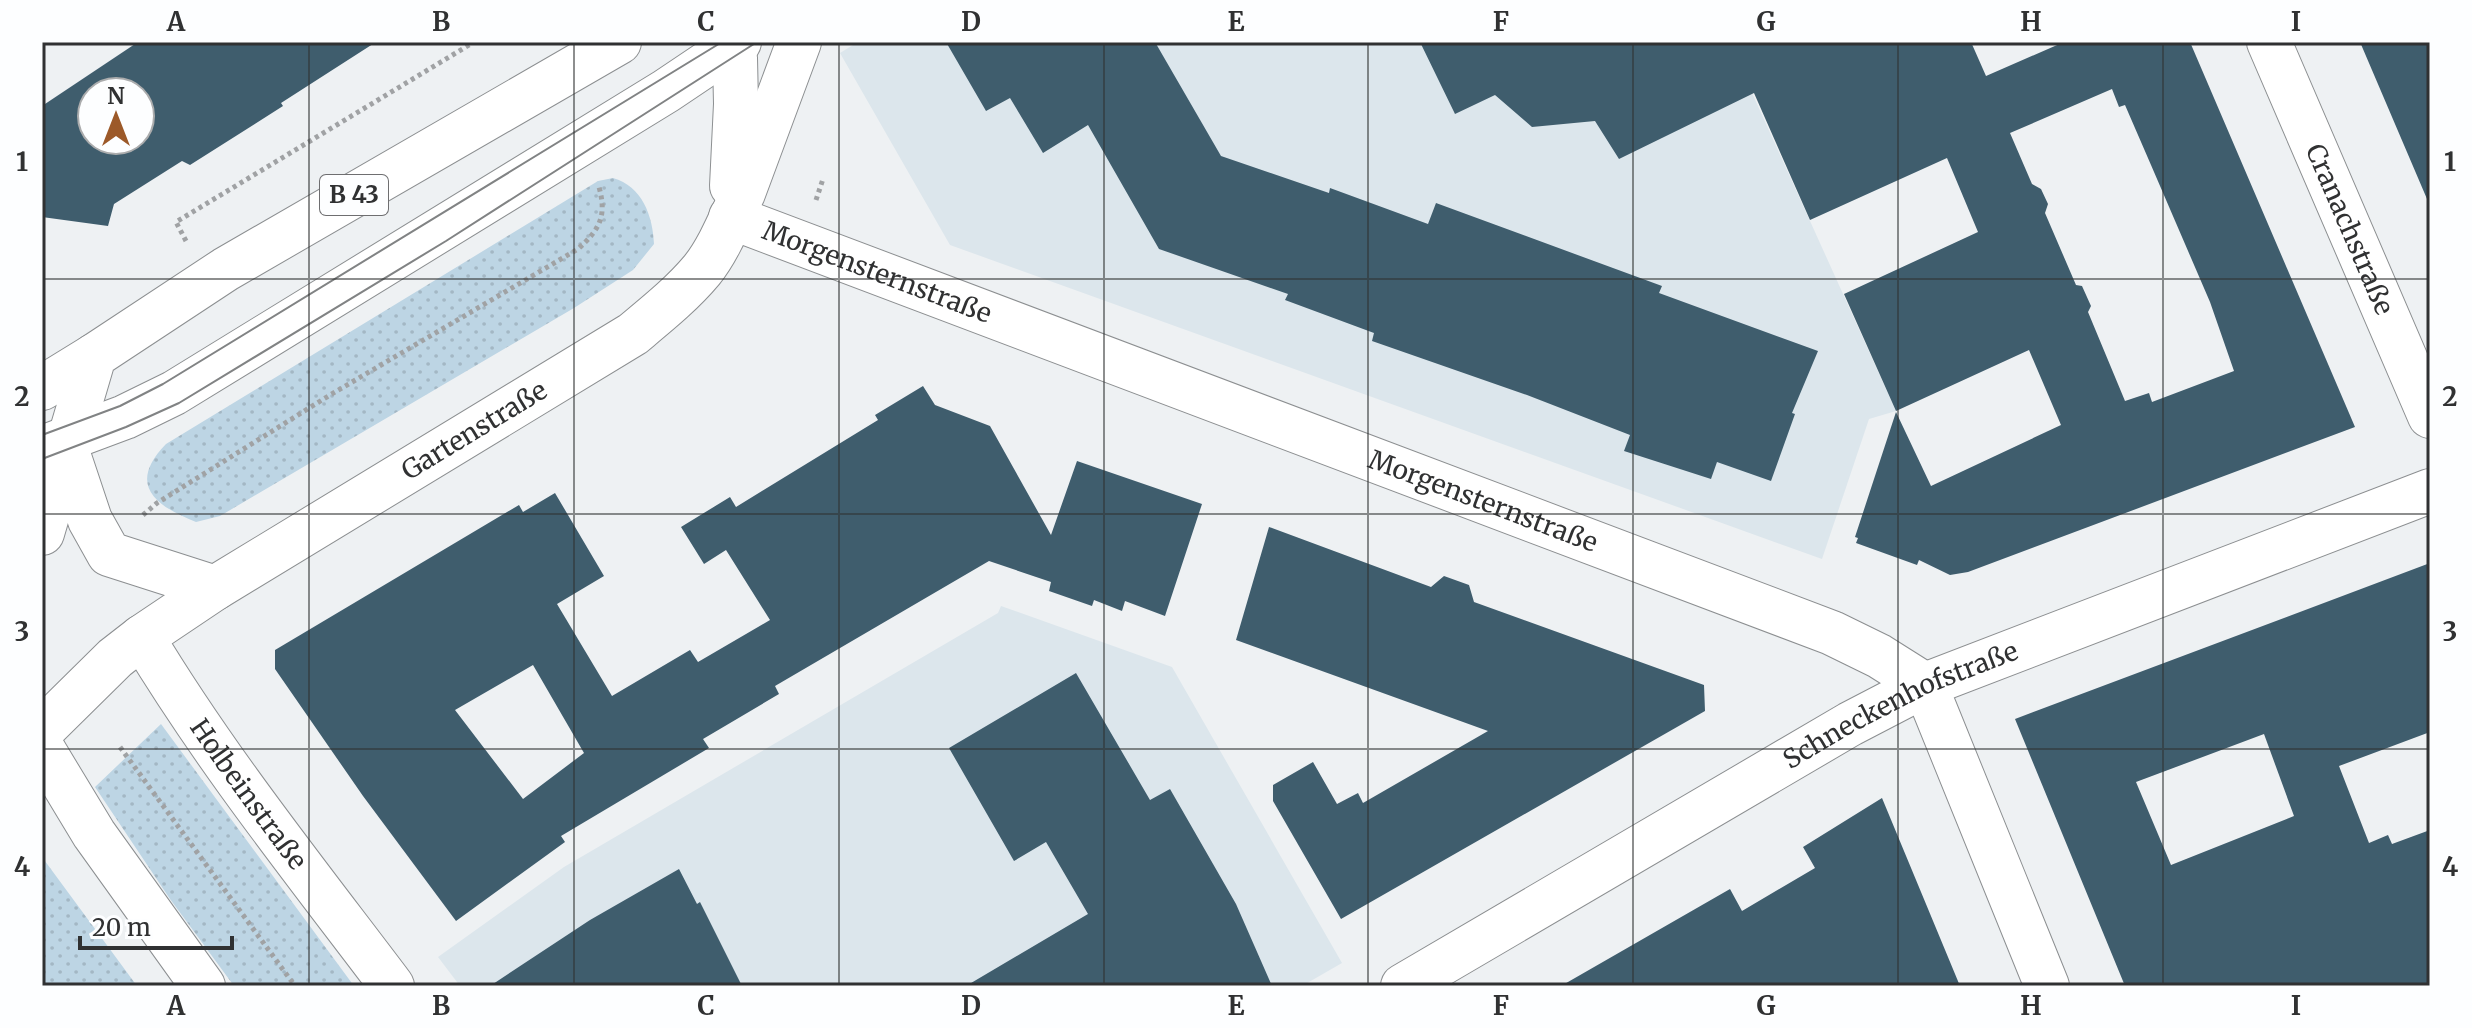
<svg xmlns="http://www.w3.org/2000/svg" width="2472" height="1028" viewBox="0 0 2472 1028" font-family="Merriweather,serif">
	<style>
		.built { fill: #dce6ec }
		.park { fill: url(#park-dots) }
		.building { fill: #3f5d6d; fill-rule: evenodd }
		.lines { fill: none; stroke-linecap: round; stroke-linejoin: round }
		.minor-casing { stroke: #8c8f91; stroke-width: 46 }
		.major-casing { stroke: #8c8f91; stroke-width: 46 }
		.path { stroke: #a0a2a4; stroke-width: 5; stroke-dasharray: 4 4; stroke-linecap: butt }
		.minor { stroke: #fff; stroke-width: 44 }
		.major { stroke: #fff; stroke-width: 44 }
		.tram { stroke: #818384; stroke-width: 2 }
		.grid { fill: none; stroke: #303132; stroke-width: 2; stroke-opacity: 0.55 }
		.labels { text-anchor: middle; stroke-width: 8; stroke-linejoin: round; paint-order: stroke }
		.shield { fill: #fdfeff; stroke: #6e6e70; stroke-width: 2 }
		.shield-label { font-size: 24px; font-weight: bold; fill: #303132 }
		.street-label { font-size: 26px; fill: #303132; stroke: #fdfeff }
		.neatline { fill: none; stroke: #303132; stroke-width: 3 }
		.grid-label { font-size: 26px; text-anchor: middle; font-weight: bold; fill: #303132 }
	</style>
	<defs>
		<pattern id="park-dots" width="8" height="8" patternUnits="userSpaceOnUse" patternTransform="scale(2)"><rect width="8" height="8" fill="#bdd5e4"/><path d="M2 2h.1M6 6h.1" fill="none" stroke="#a3b7c4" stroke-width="1.8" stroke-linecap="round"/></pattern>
	</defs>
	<rect width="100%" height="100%" fill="#eef1f3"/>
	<path class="built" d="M 858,42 L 1729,42 L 1896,411 L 1869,419 L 1822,559 L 950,245 L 840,53 Z
		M 1001,606 L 1172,667 L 1342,963 L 1302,986 L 460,986 L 438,957 L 564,867 L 998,613 Z"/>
	<path class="park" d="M 613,178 C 642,186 653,216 654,244 L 633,270 L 574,308 L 220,516 L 196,522 C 156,506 126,485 166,444 L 598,181 Z
		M 161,724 L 354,986 L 234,986 L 170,899 L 95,787 Z
		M 42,857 L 137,986 L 42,986 Z"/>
	<path class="building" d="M 138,42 L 376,42 L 281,103 L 283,106 L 190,165 L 182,161 L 114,204 L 108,226 L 42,217 L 42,106 ZM 92,92 L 140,92 L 140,140 L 92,140 Z
		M 946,42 L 1155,42 L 1221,156 L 1329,193 L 1330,188 L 1428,224 L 1436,203 L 1662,286 L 1659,293 L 1818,351 L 1792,413 L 1795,414 L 1771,481 L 1717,462 L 1711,479 L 1624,451 L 1630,435 L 1527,395 L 1372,341 L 1374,333 L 1285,300 L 1288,294 L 1159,249 L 1088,125 L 1043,153 L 1010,98 L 986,111 Z
		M 1420,42 L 1971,42 L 1986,76 L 2064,42 L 2190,42 L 2355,427 L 1968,572 L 1950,575 L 1919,560 L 1917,565 L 1856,543 L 1858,538 L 1855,537 L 1896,412 L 1931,486 L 2061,425 L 2029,350 L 1896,411 L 1844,294 L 1978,232 L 1947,158 L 1810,220 L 1754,93 L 1619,159 L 1595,121 L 1532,127 L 1495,95 L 1455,114 ZM 2112,89 L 2119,107 L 2125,105 L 2151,165 L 2210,302 L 2234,371 L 2152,402 L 2149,393 L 2125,401 L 2088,312 L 2091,306 L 2082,286 L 2076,285 L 2045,213 L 2048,204 L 2041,189 L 2032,184 L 2010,133 Z
		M 2360,42 L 2430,42 L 2430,206 Z
		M 923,386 L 935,405 L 990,426 L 1051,535 L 1077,461 L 1202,504 L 1165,616 L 1125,601 L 1122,611 L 1094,600 L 1092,606 L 1049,591 L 1051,582 L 989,561 L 775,686 L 779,694 L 703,739 L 709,748 L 561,836 L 565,842 L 456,921 L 363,796 L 275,669 L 275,650 L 519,505 L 523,512 L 555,493 L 604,576 L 557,604 L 612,696 L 690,650 L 698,662 L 770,620 L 726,550 L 704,564 L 681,527 L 730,497 L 736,507 L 878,420 L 875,415 ZM 533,665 L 584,753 L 523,799 L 455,710 Z
		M 1269,527 L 1431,587 L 1444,576 L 1469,585 L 1474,602 L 1704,685 L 1705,711 L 1341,919 L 1273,801 L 1273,785 L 1313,762 L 1337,804 L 1358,793 L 1363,803 L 1488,731 L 1236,640 Z
		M 2430,563 L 2430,732 L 2339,766 L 2369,843 L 2388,835 L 2392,844 L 2430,830 L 2430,986 L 2125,986 L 2015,719 ZM 2264,734 L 2294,816 L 2171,865 L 2136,782 Z
		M 1076,673 L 1150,800 L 1170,789 L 1236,904 L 1272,986 L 966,986 L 1088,914 L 1046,842 L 1014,861 L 949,748 Z
		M 1882,798 L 1960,986 L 1561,986 L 1730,889 L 1742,911 L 1815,868 L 1803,847 Z
		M 679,869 L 697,904 L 700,902 L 742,986 L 490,986 L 590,920 Z"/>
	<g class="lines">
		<defs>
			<g id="minor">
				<path id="s1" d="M 2269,42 L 2430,416"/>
				<path id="s2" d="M 731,217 L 1832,633 L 1879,656 L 1925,685 L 2047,986"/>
				<path d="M 42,388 L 94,356"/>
				<path d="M 42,448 L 125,417 L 174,393 L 666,91 L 739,42"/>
				<path id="s3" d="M 142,637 C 216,760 306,872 392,986"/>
				<path d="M 42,748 L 94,834 L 203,986"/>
				<path id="s4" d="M 1403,986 L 1850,724 L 1925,685 L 2430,491"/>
			</g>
			<g id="major">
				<path d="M 719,42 L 735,58 L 736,104 L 732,186"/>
				<path d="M 67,451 L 90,520 L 109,554 L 215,588"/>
				<path d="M 42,533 L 94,356 L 226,269 L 619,42"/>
				<path id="s5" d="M 42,730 L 115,658 L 142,637 L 215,588 L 633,334 C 657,314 682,294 702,270 C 719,249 731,218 743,193 L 799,42"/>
			</g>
		</defs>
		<use href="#minor" class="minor-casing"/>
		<use href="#major" class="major-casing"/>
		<path class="path" d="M 816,200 L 823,179
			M 186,241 L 176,222 L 474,42
			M 143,515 L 157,503 L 330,395 L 578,249 C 600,229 607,216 599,187
			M 120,747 L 295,986"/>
		<use href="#minor" class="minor"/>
		<use href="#major" class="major"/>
		<path class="tram" d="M 42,435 L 120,406 L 163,384 L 722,42
			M 42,459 L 126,427 L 179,403 L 446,241 L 757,42"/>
	</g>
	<path class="grid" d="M 309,42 L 309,986M 574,42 L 574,986M 839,42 L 839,986M 1104,42 L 1104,986M 1368,42 L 1368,986M 1633,42 L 1633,986M 1898,42 L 1898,986M 2163,42 L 2163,986M 42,279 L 2430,279M 42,514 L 2430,514M 42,749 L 2430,749"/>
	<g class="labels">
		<rect class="shield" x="320" y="175" width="68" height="40" rx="6"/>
		<g class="shield-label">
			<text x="354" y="203">B 43</text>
		</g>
		<g class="street-label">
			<text dy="9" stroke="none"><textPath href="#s1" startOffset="204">Cranachstraße</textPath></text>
			<text dy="9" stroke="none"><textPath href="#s2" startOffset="156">Morgensternstraße</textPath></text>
			<text dy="9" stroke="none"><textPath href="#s5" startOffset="528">Gartenstraße</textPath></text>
			<text dy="9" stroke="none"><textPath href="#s2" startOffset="804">Morgensternstraße</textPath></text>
			<text dy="9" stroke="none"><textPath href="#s4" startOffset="572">Schneckenhofstraße</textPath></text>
			<text dy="9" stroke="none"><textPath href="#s3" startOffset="190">Holbeinstraße</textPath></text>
		</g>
	</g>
	<rect width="2472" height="1028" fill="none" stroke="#fdfeff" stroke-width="88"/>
	<g transform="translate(116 116)"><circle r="38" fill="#fdfeff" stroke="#abacad" stroke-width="2"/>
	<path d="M0-6L14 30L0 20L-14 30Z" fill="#9c5929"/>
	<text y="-12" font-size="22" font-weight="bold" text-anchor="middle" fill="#303132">N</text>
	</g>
	<path d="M80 936v12h152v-12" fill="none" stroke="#303132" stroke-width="4"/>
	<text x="92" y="936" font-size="24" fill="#303132" stroke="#fdfeff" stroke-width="6" paint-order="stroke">20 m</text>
	<rect x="44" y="44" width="2384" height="940" class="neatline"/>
	<g class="grid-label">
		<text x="176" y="31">A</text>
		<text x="441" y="31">B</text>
		<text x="706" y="31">C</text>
		<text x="971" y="31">D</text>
		<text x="1236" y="31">E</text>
		<text x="1501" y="31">F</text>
		<text x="1766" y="31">G</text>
		<text x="2031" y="31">H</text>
		<text x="2296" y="31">I</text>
		<text x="22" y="171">1</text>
		<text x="2450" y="171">1</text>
		<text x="22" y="406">2</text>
		<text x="2450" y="406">2</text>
		<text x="22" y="641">3</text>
		<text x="2450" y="641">3</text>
		<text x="22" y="876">4</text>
		<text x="2450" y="876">4</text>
		<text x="176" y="1015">A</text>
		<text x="441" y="1015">B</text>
		<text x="706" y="1015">C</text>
		<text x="971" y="1015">D</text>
		<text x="1236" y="1015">E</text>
		<text x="1501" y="1015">F</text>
		<text x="1766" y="1015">G</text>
		<text x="2031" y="1015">H</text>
		<text x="2296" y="1015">I</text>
	</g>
</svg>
